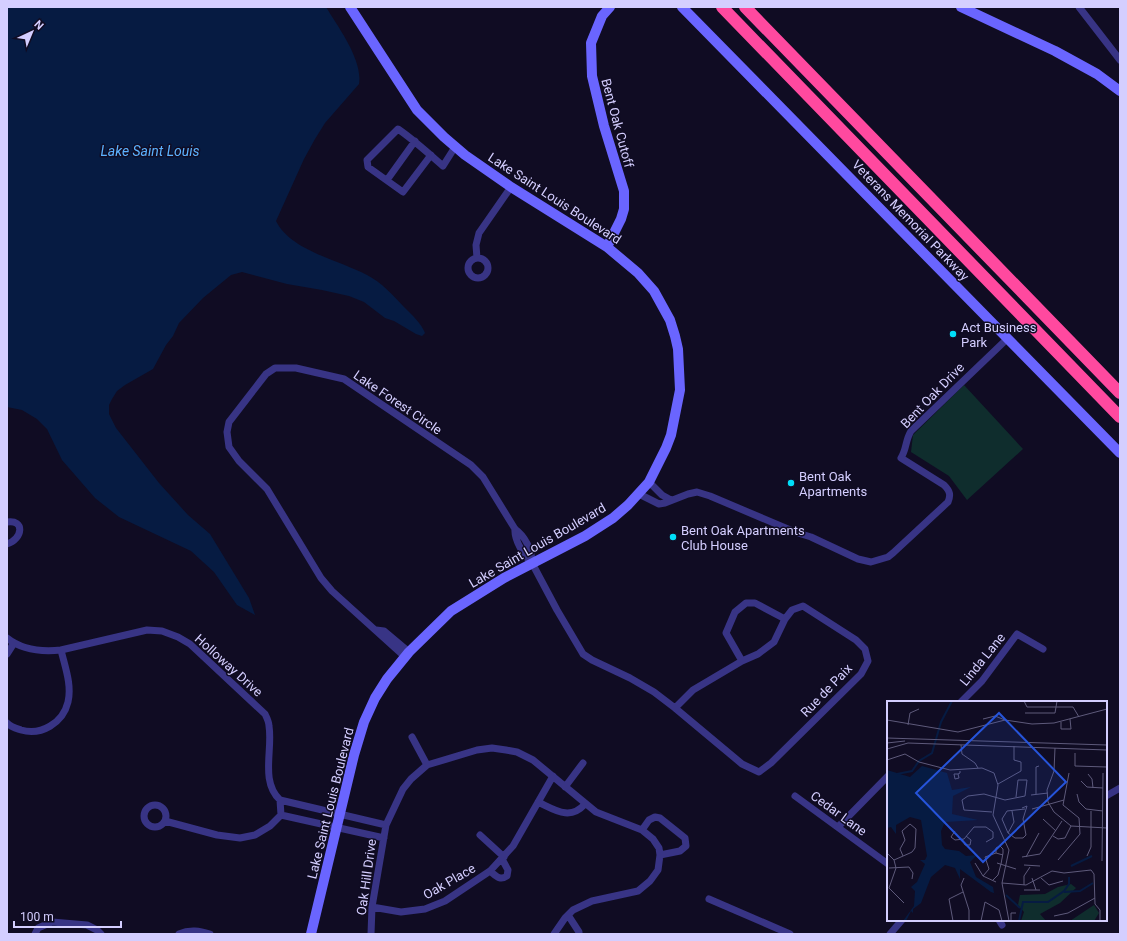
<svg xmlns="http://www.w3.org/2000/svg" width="1127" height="941" viewBox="0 0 1127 941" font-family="Roboto,sans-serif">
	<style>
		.green { fill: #0f2d2d }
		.water { fill: #061b42 }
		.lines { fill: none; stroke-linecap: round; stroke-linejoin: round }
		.street { stroke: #383485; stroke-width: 7 }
		.secondary { stroke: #6a65ff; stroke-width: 10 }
		.highway { stroke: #ff499f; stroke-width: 12 }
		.poi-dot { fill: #00def9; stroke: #100c23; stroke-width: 1.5 }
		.labels { text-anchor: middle; stroke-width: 3; stroke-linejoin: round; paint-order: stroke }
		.street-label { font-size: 13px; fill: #d4ceff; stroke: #100c23 }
		.poi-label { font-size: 13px; fill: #d4ceff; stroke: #100c23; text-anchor: start }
		.water-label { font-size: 14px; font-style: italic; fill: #5cb2ff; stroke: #100c23 }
		.inset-river { fill: none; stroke: #061b42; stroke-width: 2 }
		.inset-road { fill: none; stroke: #5e5a7b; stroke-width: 1 }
		.view { fill: #2654da; fill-opacity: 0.15; stroke: #2654da; stroke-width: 2 }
		.inset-edge { fill: none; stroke: #d4ceff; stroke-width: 2 }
	</style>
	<rect width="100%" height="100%" fill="#100c23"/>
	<path class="green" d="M 964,385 L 1023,449 L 967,500 L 949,476 L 911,452 L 913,435 Z"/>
	<path class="water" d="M 7,7 L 326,7 C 338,27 363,60 359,84 L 325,123 L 315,139 L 304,159 L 276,221 C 291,251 339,260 367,275 C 381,282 393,295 404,307 C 412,315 421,323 425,333 L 422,336 L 416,334 L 394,321 L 385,318 L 364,302 L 349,296 L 322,290 L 287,284 L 242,272 L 231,275 L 203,298 L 179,323 L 173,336 L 166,345 L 153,369 L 125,385 L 117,391 L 112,399 L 109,405 L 109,414 L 116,428 L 159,483 L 188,515 L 210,534 L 249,598 L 255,615 L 237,605 L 214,572 L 191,551 L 119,517 L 95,498 L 62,460 L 47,429 L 37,419 L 22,410 L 7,407 Z"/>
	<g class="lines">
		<path class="street" d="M 1079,7 L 1120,60
			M 431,155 L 403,192 L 368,167 L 367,160 L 398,129 C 414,140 428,153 443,166 L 455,147
			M 387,180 L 415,141
			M 477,258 L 476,245 L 479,233 L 511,187
			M468 268a10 10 0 1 1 20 0a10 10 0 1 1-20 0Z
			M 649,482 L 662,495 L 671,500
			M 639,494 L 659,504 L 665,503 L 688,494 L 697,492 L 710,496 L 795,532 L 811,537 L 858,559 L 871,562 L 888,557 L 893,553 L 948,502 C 951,495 950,491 944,485 L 901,458 C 907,448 905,441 911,431 L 1008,338
			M 7,522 C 25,519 23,539 7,544
			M 515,529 C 514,540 524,556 532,563 L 557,610 L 583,654 L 592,660 L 630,678 L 654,692 L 675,708 L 742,764 L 759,772 L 771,763 L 861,674 L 868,661 L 865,649 L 856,640 L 803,606 L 792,610 L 785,619 L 774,642 L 758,654 L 742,661 L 693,690 L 675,708
			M 376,630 L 384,631 L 409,652
			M 7,638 C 22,650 42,652 61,650 L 147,630 L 162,631 L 178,637 L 190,644 L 265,714 C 267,718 269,722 269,726 C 273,750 260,781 280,800 L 386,825
			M 7,654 L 14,643
			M 405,657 L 332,591 L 321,578 L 267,489 L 239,461 L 229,447 L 227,432 L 229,422 L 266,374 L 275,368 L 296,368 L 344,379 L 471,465 L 483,477 L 515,529 C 525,536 532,550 532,563
			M 742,661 L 726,633 L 735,612 L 746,603 L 755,603 L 785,619
			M 961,702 L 982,681 L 1017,634 L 1043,649
			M 7,723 C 11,727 15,728 21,730 C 41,736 63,723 68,702 C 72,685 65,667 61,650
			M 412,737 L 427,765
			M 565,787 L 583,763
			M 795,796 L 888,864
			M 1106,796 L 1120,788
			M 538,802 C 555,810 570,821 585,804
			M144 816a11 11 0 1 1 22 0a11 11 0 1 1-22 0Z
			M 281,815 L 384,838
			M 165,821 L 217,835 L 240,838 L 255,835 L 270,826 L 281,815 L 280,800
			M 838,827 L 888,776
			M 480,835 L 504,857
			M 490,871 C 496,876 500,881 507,876 L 508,870 L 502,859
			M 709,899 L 790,934
			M 372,907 L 401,912 L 425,909 L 445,901 L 490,871 L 513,846 L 553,776
			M 568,915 L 579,932 L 579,934
			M 999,920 L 1002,925
			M 35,934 L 38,928 L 52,922 L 87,925 L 97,930 L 101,934
			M 179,934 C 190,929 200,931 210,934
			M 371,934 L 372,907 L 386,825 L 403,789 L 411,779 L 427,765 L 477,750 L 492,748 L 506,750 L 517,752 L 533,760 L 596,812 L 642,830 L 653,839 L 659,848 L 660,855
			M 554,934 L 565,918 L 573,910 L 592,901 L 638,891 L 650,881 L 658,870 L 660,855 L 680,851 L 686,846 L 685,838 L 660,818 L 655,817 L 649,820 L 642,830
			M 890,934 L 902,920"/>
		<path class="secondary" d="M 682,7 L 1120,453
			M 961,7 L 1055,51 L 1097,74 L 1120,91
			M 607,247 L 621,219 L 624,209 L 624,191 L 604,126 L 592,76 L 591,43 L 602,16 L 610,7
			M 311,934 L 354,755 L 364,722 L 375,698 L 387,679 L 409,652 L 451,611 L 504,578 L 585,536 L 613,518 L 628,505 L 649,482 L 666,448 L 671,435 L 680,390 L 678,349 L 675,336 L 670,320 L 654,291 L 638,273 L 607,247 L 511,187 L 465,155 L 444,137 L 417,110 L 350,7"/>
		<path class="highway" d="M 722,7 L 1120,417
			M 745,7 L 1120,393"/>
	</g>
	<g class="poi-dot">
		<circle cx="953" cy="334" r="4"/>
		<circle cx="791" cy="483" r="4"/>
		<circle cx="673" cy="537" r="4"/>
	</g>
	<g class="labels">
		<g class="street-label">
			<text transform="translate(618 123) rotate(75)" y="5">Bent Oak Cutoff</text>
			<text transform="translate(555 198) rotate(33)" y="5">Lake Saint Louis Boulevard</text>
			<text transform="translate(911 220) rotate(46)" y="5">Veterans Memorial Parkway</text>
			<text transform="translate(932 395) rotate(-46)" y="5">Bent Oak Drive</text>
			<text transform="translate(398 402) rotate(34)" y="5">Lake Forest Circle</text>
			<text transform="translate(537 545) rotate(-30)" y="5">Lake Saint Louis Boulevard</text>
			<text transform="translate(982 659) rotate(-51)" y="5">Linda Lane</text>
			<text transform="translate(229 665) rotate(42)" y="5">Holloway Drive</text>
			<text transform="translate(826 690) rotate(-46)" y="5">Rue de Paix</text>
			<text transform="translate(330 803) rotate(-76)" y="5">Lake Saint Louis Boulevard</text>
			<text transform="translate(839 813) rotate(36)" y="5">Cedar Lane</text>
			<text transform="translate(366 877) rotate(-82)" y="5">Oak Hill Drive</text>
			<text transform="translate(449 881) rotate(-30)" y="5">Oak Place</text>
		</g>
		<g class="poi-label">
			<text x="961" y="332">Act Business<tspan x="961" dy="15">Park</tspan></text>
			<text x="799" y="481">Bent Oak<tspan x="799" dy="15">Apartments</tspan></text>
			<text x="681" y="535">Bent Oak Apartments<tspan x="681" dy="15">Club House</tspan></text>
		</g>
		<g class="water-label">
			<text x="150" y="156">Lake Saint Louis</text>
		</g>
	</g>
	<g transform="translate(887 701)">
		<rect width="220" height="220" fill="#100c23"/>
		<path d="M 184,183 L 189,187 L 173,202 L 153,213 L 159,220 L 134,220 L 137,211 L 131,204 L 133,194 L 158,193 L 171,186 ZM 207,204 L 212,212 L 207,220 L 183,220 Z" fill="#0f2d2d"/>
		<path d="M 35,65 L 60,72 L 65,89 L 84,86 L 66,95 L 65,113 L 91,119 L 58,121 L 54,130 L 55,144 L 58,148 L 72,150 L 79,155 L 90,154 L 83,161 L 89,176 L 106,186 L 107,192 L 115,195 L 104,191 L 73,168 L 73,178 L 68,167 L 58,164 L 44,176 L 34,202 L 26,208 L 26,212 L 24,210 L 19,220 L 16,220 L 27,205 L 28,190 L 24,186 L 30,181 L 38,163 L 33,159 L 38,159 L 40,155 L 34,119 L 23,116 L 9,124 L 9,133 L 4,126 L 0,127 L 0,69 L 23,76 Z" fill="#061b42"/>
		<path class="inset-river" d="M 10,73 L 25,70 L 32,60 L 45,52 L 54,21 L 65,0M 184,165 L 205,155M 177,191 L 193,190 L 206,182M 119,194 L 133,207M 132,220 L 136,201 L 161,201 L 177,190 L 182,183 L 182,176"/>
		<path class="inset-road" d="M 137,0 L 140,6 L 186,6 L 192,16M 138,12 L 168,12 L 170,0M 96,18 L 108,15 L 118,19M 0,19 L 71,31 L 118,19 L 145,23 L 167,22 L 220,8M 174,21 L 174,28 L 184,28 L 183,18M 21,24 L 23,12 L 32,8M 0,37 L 220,44M 0,42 L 18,40M 74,44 L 75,53 L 88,62 L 91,67M 168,47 L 167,70 L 160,89 L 161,101 L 167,111 L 184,125 L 220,127M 0,48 L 21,42 L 220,49M 188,52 L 188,65 L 220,66M 0,59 L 18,53 L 32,61 L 63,69 L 95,67 L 107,72 L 111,84 L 106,114 L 122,149 L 115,182 L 122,220M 71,73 L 72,77 L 68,78 L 67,73 L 71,73 L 73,72 L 73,70M 201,73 L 205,78 L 206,87M 194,80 L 200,86 L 216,87M 111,83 L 134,70 L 134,61 L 127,59 L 127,45M 149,93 L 149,66 L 152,65M 190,93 L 192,101 L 199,108 L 216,110M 144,94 L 161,92M 135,107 L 140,105 L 136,118 L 139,134 L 136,137 L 128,137 L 121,132 L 115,118 L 120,110 L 138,108M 145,108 L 177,99M 105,111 L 77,109 L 75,99 L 81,95 L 97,93 L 118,99 L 138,95 L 140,79 L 131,79 L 129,96M 156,118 L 169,130M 66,132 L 68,130 L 64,136 L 68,139 L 77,138 L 87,126 L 99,126 L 106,131M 121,132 L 127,121 L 125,110M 166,135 L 171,138 L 178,137 L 184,125M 75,138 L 78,144 L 83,144 L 84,139 L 79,135M 99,141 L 106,137 L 106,131M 0,152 L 7,159 L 9,167 L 2,187 L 17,202M 200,155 L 204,146 L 204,110M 135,156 L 153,153 L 175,120M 139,156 L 152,132M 7,159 L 23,152 L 25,151 L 28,147 L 29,128 L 23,123 L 15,130 L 18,139 L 13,148 L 16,155M 171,159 L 193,133 L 192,117 L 176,104 L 182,72M 215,160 L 216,72M 88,162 L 96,175 L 109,181M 110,162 L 129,168M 137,164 L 153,165M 2,167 L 22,166 L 26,172 L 25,178M 96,175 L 102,168 L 98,156 L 109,152M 77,177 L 74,184 L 82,209 L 82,220M 145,177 L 149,189M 154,177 L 162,184 L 176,180M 106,179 L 111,174 L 114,163 L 116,152 L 116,148 L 113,145 L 109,147 L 109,152 L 116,154M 115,182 L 139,184 L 165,170 L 177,172 L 204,169 L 207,173 L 208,203 L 213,209 L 213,220M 137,184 L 137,175 L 143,166M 220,184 L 220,198M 137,189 L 153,189M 98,201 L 112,209 L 115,220M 167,215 L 181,212 L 208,197M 66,220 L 62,198 L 76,191M 94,220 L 98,201M 124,220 L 124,212 L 129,212"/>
		<path class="view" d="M 112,12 L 179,81 L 96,161 L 29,92 Z"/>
		<rect width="220" height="220" class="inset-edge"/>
	</g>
	<rect width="1127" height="941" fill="none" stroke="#d4ceff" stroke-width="16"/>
	<g transform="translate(32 32) rotate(44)" stroke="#100c23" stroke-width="3" paint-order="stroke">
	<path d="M0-3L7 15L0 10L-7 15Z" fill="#d4ceff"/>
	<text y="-6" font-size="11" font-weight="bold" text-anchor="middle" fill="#d4ceff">N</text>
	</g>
	<path d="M14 921v6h107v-6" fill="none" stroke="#d4ceff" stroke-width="2"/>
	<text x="20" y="921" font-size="12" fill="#d4ceff" stroke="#100c23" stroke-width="3" paint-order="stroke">100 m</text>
</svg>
